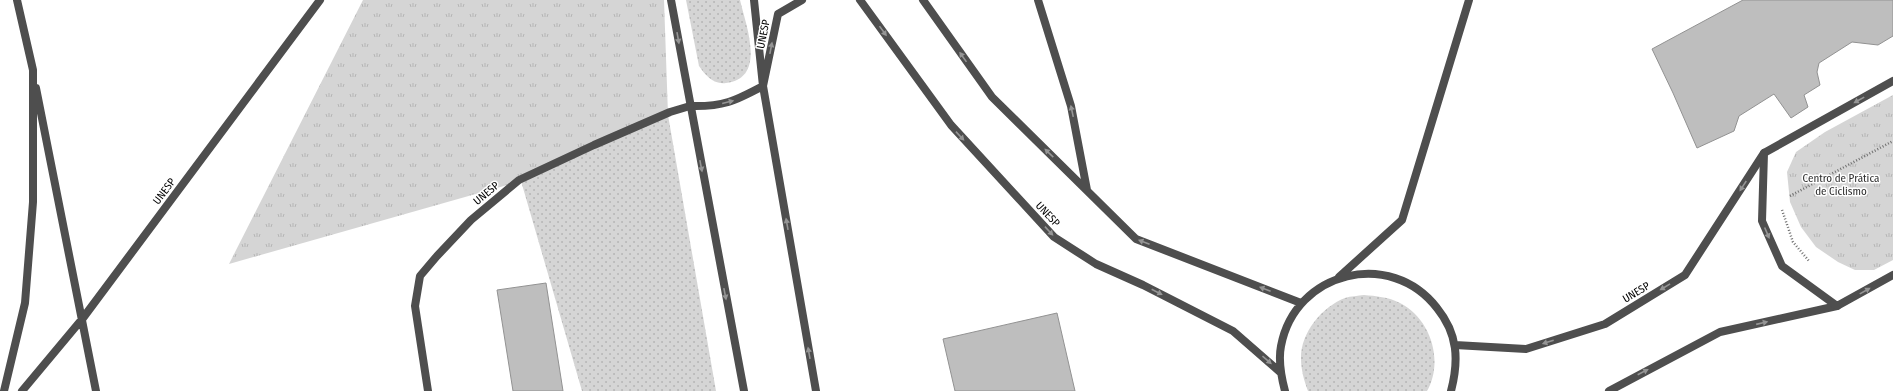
<svg xmlns="http://www.w3.org/2000/svg" width="1893" height="391" viewBox="0 0 1893 391" font-family="'Fira Sans Condensed',sans-serif">
	<style>
		.grass { fill: url(#grass-dots) }
		.park { fill: url(#park-tufts) }
		.building { fill: #bebebe; stroke: #929292 }
		.lines { fill: none; stroke-linecap: round; stroke-linejoin: round }
		.path { stroke: #707070; stroke-width: 2.5; stroke-dasharray: 1 2; stroke-linecap: butt }
		.service { stroke: #4e4e4e; stroke-width: 8 }
		.minor { stroke: #4e4e4e; stroke-width: 8 }
		.oneway { fill: #959595 }
		.labels { text-anchor: middle; stroke-width: 3; stroke-linejoin: round; paint-order: stroke }
		.street-label { font-size: 11px; fill: #000; stroke: #fff }
		.park-label { font-size: 11px; fill: #2c2c2c; stroke: #fff }
	</style>
	<defs>
		<pattern id="grass-dots" width="8" height="8" patternUnits="userSpaceOnUse"><rect width="8" height="8" fill="#d5d5d5"/><path d="M2 2h.1M6 6h.1" fill="none" stroke="#b5b5b5" stroke-width="1.8" stroke-linecap="round"/></pattern>
		<pattern id="park-tufts" width="24" height="20" patternUnits="userSpaceOnUse"><rect width="24" height="20" fill="#d5d5d5"/><path d="M3 7l-1-3M5 7V3M7 7l1-3M15 17l-1-3M17 17v-4M19 17l1-3" fill="none" stroke="#b5b5b5"/></pattern>
	</defs>
	<rect width="100%" height="100%" fill="#fff"/>
	<path class="grass" d="M 686,0 L 740,0 C 746,26 767,78 726,83 C 714,85 705,75 699,66 Z
		M 668,115 L 716,391 L 582,391 L 521,181 Z
		M 1364,295 C 1376,296 1388,297 1400,303 C 1431,319 1444,361 1427,391 L 1308,391 C 1304,380 1301,370 1301,358 C 1301,332 1322,307 1345,298 C 1351,296 1358,296 1364,295 Z"/>
	<path class="park" d="M 363,0 L 664,0 L 668,115 L 521,181 L 229,264 Z
		M 1893,95 L 1893,260 L 1874,270 L 1855,270 L 1838,262 L 1816,247 L 1801,227 L 1790,202 L 1787,172 L 1796,152 L 1825,132 Z"/>
	<path class="building" d="M 1743,0 L 1893,0 L 1893,36 L 1878,45 L 1852,42 L 1819,63 L 1817,72 L 1820,85 L 1804,95 L 1808,107 L 1791,118 L 1774,94 L 1739,116 L 1734,131 L 1697,148 L 1673,93 L 1652,49 Z
		M 546,283 L 563,391 L 513,391 L 497,290 Z
		M 1057,313 L 1075,391 L 955,391 L 943,339 Z"/>
	<g class="lines">
		<path class="path" d="M 1790,196 L 1893,141
			M 1782,210 L 1793,242 L 1809,261"/>
		<path class="service" d="M 671,0 L 744,391
			M 754,0 L 763,86 L 816,391
			M 860,0 L 951,125 L 1054,237 L 1096,264 L 1143,285 L 1233,331 L 1280,372
			M 923,0 L 992,97 L 1136,239 L 1301,303
			M 1038,0 L 1071,106 L 1087,190
			M 36,88 L 96,391
			M 690,106 C 723,107 735,101 763,86 L 778,14 L 802,0
			M 1339,277 L 1402,220 L 1469,0
			M 1455,345 L 1526,349 L 1605,324 L 1685,275 L 1764,153
			M 4,391 L 25,303 L 33,202 L 33,70 L 17,0
			M 22,391 L 83,318 L 320,0
			M 1285,391 C 1281,376 1278,361 1281,346 C 1295,271 1391,248 1437,308 C 1458,334 1459,360 1451,391
			M 1609,391 L 1720,332 L 1837,306"/>
		<path class="minor" d="M 1893,81 L 1764,153 L 1762,221 L 1782,266 L 1837,306 L 1893,275
			M 428,391 L 415,306 L 420,276 L 437,256 L 471,220 L 519,180 L 594,145 L 670,112 L 690,106"/>
	</g>
	<defs><path id="oneway-solid" d="M-6-.8H1V-3.2L6.5 0L1 3.2V.8H-6Z"/></defs>
	<g class="oneway">
		<use href="#oneway-solid" transform="translate(883 31) rotate(54)"/>
		<use href="#oneway-solid" transform="translate(678 38) rotate(80)"/>
		<use href="#oneway-solid" transform="translate(771 48) rotate(-79)"/>
		<use href="#oneway-solid" transform="translate(963 57) rotate(-125)"/>
		<use href="#oneway-solid" transform="translate(1859 100) rotate(151)"/>
		<use href="#oneway-solid" transform="translate(728 102) rotate(-14)"/>
		<use href="#oneway-solid" transform="translate(1072 111) rotate(-102)"/>
		<use href="#oneway-solid" transform="translate(960 136) rotate(47)"/>
		<use href="#oneway-solid" transform="translate(1049 153) rotate(-136)"/>
		<use href="#oneway-solid" transform="translate(701 166) rotate(79)"/>
		<use href="#oneway-solid" transform="translate(1743 186) rotate(123)"/>
		<use href="#oneway-solid" transform="translate(787 224) rotate(-100)"/>
		<use href="#oneway-solid" transform="translate(1049 231) rotate(47)"/>
		<use href="#oneway-solid" transform="translate(1767 233) rotate(67)"/>
		<use href="#oneway-solid" transform="translate(1144 242) rotate(-159)"/>
		<use href="#oneway-solid" transform="translate(1665 287) rotate(149)"/>
		<use href="#oneway-solid" transform="translate(1265 289) rotate(-159)"/>
		<use href="#oneway-solid" transform="translate(1865 291) rotate(-29)"/>
		<use href="#oneway-solid" transform="translate(1157 292) rotate(27)"/>
		<use href="#oneway-solid" transform="translate(725 294) rotate(79)"/>
		<use href="#oneway-solid" transform="translate(1762 323) rotate(-13)"/>
		<use href="#oneway-solid" transform="translate(1548 342) rotate(162)"/>
		<use href="#oneway-solid" transform="translate(809 353) rotate(-100)"/>
		<use href="#oneway-solid" transform="translate(1267 360) rotate(41)"/>
		<use href="#oneway-solid" transform="translate(1643 372) rotate(-27)"/>
	</g>
	<g class="labels">
		<g class="street-label">
			<text transform="translate(763 34) rotate(-79)" y="4">UNESP</text>
			<text transform="translate(164 191) rotate(-53)" y="4">UNESP</text>
			<text transform="translate(486 193) rotate(-40)" y="4">UNESP</text>
			<text transform="translate(1048 214) rotate(47)" y="4">UNESP</text>
			<text transform="translate(1636 292) rotate(-31)" y="4">UNESP</text>
		</g>
		<g class="park-label">
			<text x="1841" y="182">Centro de Prática<tspan x="1841" dy="13">de Ciclismo</tspan></text>
		</g>
	</g>
</svg>
